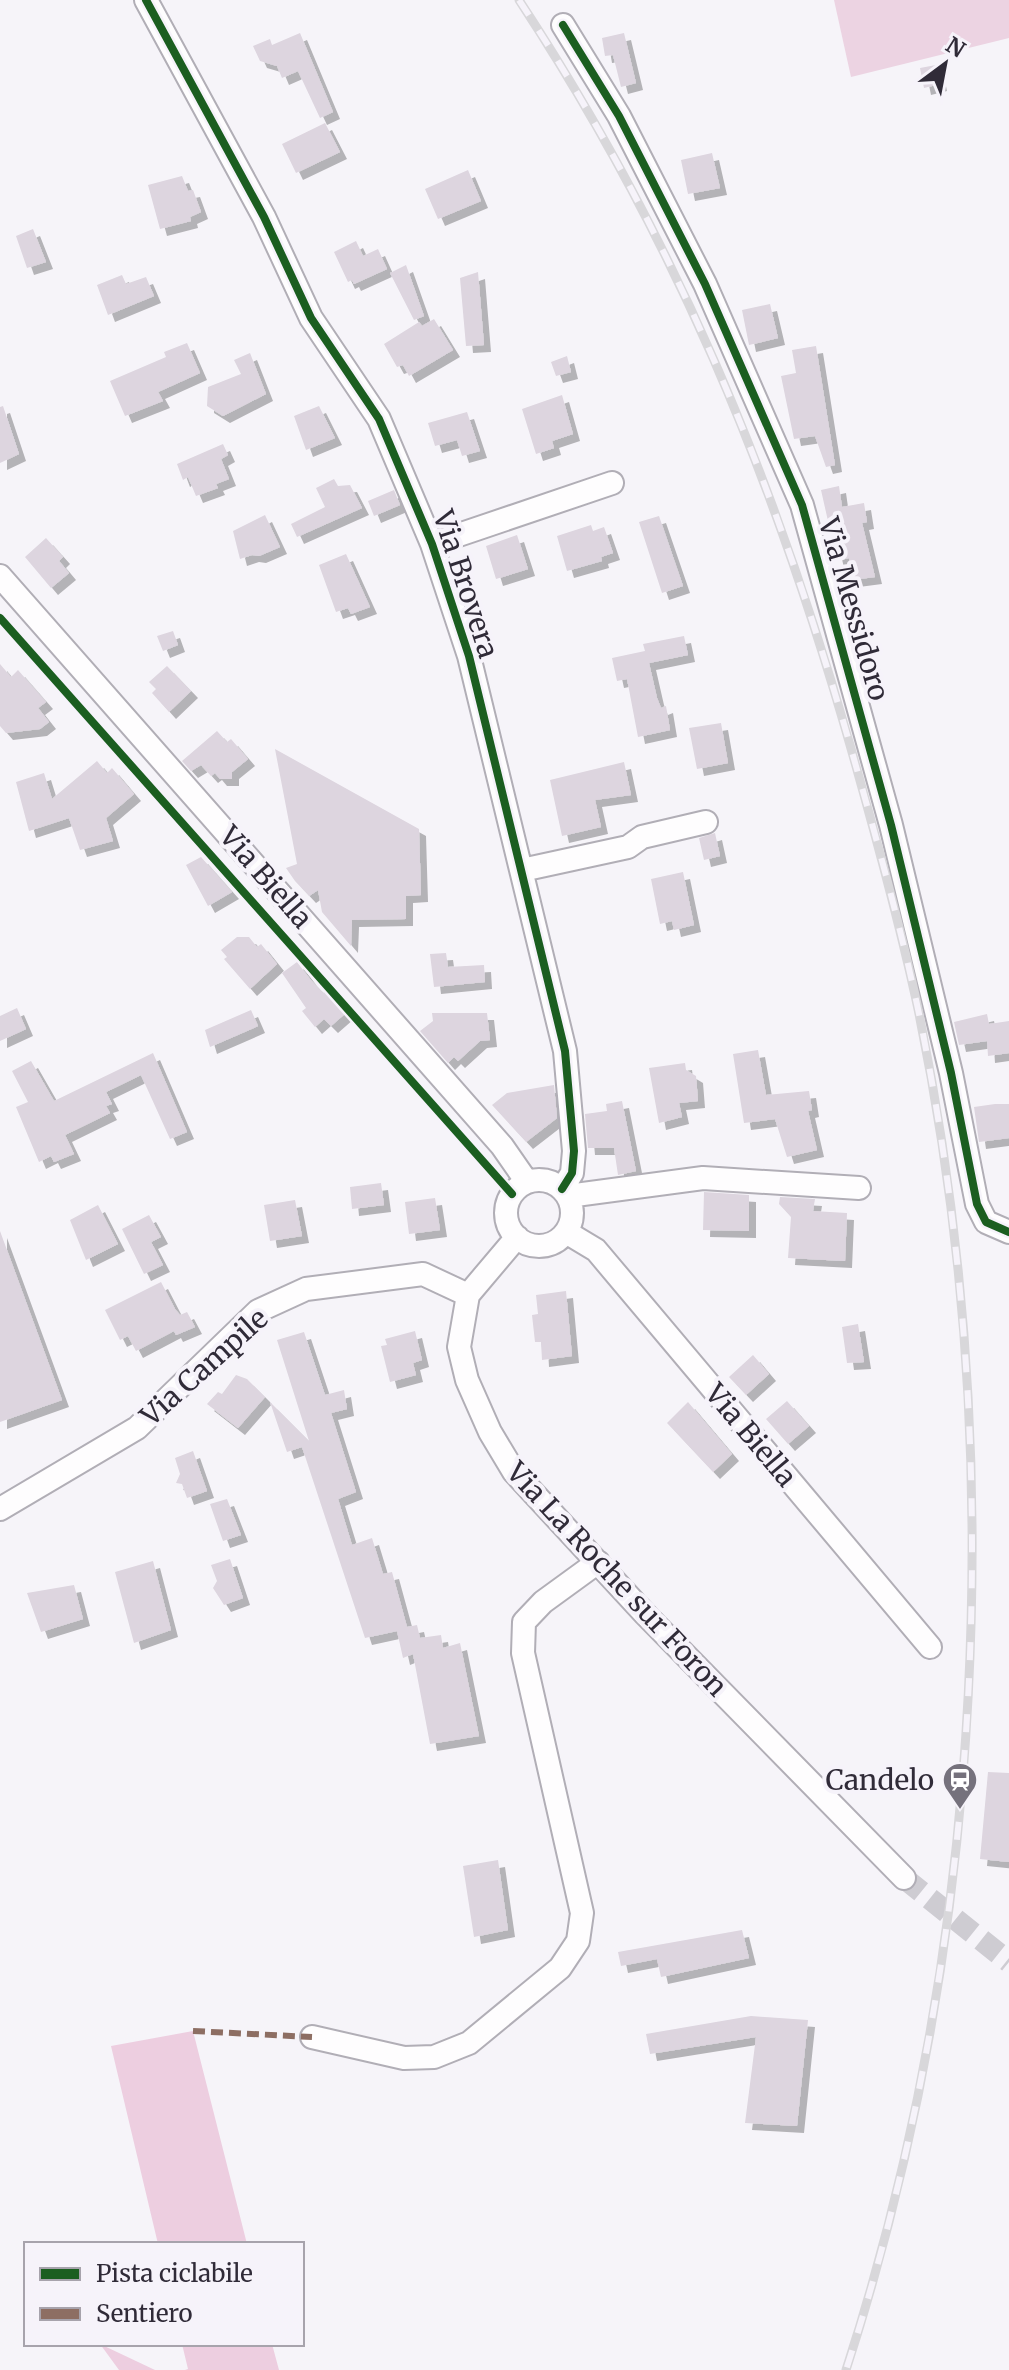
<svg xmlns="http://www.w3.org/2000/svg" width="1009" height="2370" viewBox="0 0 1009 2370" font-family="Merriweather,serif">
	<style>
		.green { fill: #ecd3e2 }
		.forest { fill: #edcee0 }
		.building { fill: #ddd5df; filter: url(#shadow) }
		.lines { fill: none; stroke-linecap: round; stroke-linejoin: round }
		.minor-tunnel { stroke: #ceccd2; stroke-width: 22; stroke-dasharray: 22 11; stroke-linecap: butt }
		.minor-casing { stroke: #b1aeb6; stroke-width: 26 }
		.minor { stroke: #fefdfe; stroke-width: 22 }
		.rail-casing { stroke: #d8d7da; stroke-width: 9 }
		.rail { stroke: #f6f3fa; stroke-width: 6; stroke-dasharray: 18; stroke-linecap: butt }
		.quiet { stroke: #8d6e63; stroke-width: 6; stroke-dasharray: 12 6; stroke-linecap: butt }
		.cycleway-casing { stroke: #f6f3fa; stroke-width: 13 }
		.cycleway { stroke: #1b5e20; stroke-width: 8 }
		.labels { text-anchor: middle; stroke-width: 8; stroke-linejoin: round; paint-order: stroke }
		.street-label { font-size: 28px; fill: #302b38; stroke: #f6f3fa }
		.poi-label { font-size: 28px; fill: #302b38; stroke: #f6f3fa; text-anchor: end }
	</style>
	<defs>
		<filter id="shadow"><feDropShadow dx="7" dy="7" stdDeviation="0" flood-color="#0004"/></filter>
	</defs>
	<rect width="100%" height="100%" fill="#f6f4f9"/>
	<path class="green" d="M 834,0 L 1009,0 L 1009,38 L 851,77 Z"/>
	<path class="forest" d="M 193,2031 L 247,2244 L 158,2244 L 111,2046 Z
		M 100,2344 L 155,2370 L 119,2370 Z
		M 182,2344 L 272,2344 L 279,2370 L 185,2370 L 188,2369 Z"/>
	<path class="building" d="M 300,33 L 333,112 L 320,118 L 298,71 L 282,78 L 277,66 L 260,61 L 253,46 L 270,39 L 272,45 Z
		M 624,33 L 636,83 L 621,87 L 613,55 L 605,56 L 602,38 Z
		M 936,65 L 940,84 L 924,88 L 920,68 Z
		M 325,123 L 340,152 L 296,173 L 282,144 Z
		M 712,153 L 720,188 L 688,194 L 681,160 Z
		M 468,170 L 481,201 L 438,219 L 425,189 Z
		M 182,176 L 188,191 L 193,190 L 201,212 L 190,217 L 191,221 L 160,229 L 148,185 Z
		M 33,229 L 46,262 L 27,268 L 16,236 Z
		M 356,241 L 363,256 L 378,249 L 387,269 L 354,284 L 352,280 L 348,282 L 334,252 Z
		M 406,265 L 424,316 L 414,320 L 390,273 Z
		M 478,272 L 484,345 L 466,346 L 460,278 Z
		M 122,275 L 126,284 L 146,277 L 154,296 L 108,315 L 97,285 Z
		M 770,304 L 778,338 L 749,345 L 742,310 Z
		M 434,319 L 453,350 L 409,376 L 403,365 L 397,367 L 384,344 L 419,322 L 422,326 Z
		M 187,343 L 200,373 L 158,392 L 163,401 L 125,416 L 110,381 L 166,357 L 164,352 Z
		M 816,346 L 835,465 L 826,467 L 815,436 L 794,439 L 781,376 L 796,373 L 792,350 Z
		M 250,353 L 266,394 L 223,416 L 207,406 L 208,387 L 241,374 L 234,360 Z
		M 567,356 L 571,372 L 556,376 L 551,362 Z
		M 562,395 L 573,434 L 552,441 L 554,448 L 536,454 L 522,409 Z
		M 3,406 L 19,454 L 0,463 L 0,407 Z
		M 319,406 L 335,438 L 306,450 L 294,416 Z
		M 467,412 L 480,451 L 462,456 L 457,440 L 435,446 L 428,423 Z
		M 223,444 L 228,455 L 221,459 L 229,479 L 216,484 L 218,488 L 196,496 L 188,477 L 183,480 L 177,464 Z
		M 334,479 L 338,486 L 350,485 L 362,508 L 297,537 L 291,524 L 325,507 L 316,488 Z
		M 839,486 L 842,507 L 864,503 L 867,522 L 862,523 L 875,577 L 852,580 L 849,558 L 837,561 L 821,490 Z
		M 394,490 L 400,505 L 374,516 L 368,501 Z
		M 265,515 L 280,547 L 259,556 L 252,555 L 240,559 L 233,531 Z
		M 659,516 L 683,586 L 662,593 L 639,522 Z
		M 591,525 L 593,531 L 604,527 L 613,553 L 601,557 L 602,561 L 567,571 L 557,536 Z
		M 517,535 L 528,569 L 496,579 L 486,546 Z
		M 46,538 L 63,557 L 59,561 L 69,573 L 51,588 L 25,557 Z
		M 346,554 L 370,607 L 351,614 L 348,608 L 336,612 L 319,565 Z
		M 173,631 L 178,645 L 163,651 L 157,636 Z
		M 684,636 L 688,655 L 649,663 L 657,698 L 661,708 L 666,706 L 670,730 L 638,737 L 627,679 L 617,681 L 612,658 L 645,651 L 643,644 Z
		M 0,664 L 11,677 L 18,670 L 46,702 L 38,708 L 49,722 L 40,729 L 6,733 L 0,726 Z
		M 167,666 L 191,691 L 169,712 L 152,693 L 156,689 L 149,682 Z
		M 721,723 L 728,763 L 697,769 L 689,728 Z
		M 217,731 L 227,742 L 231,739 L 248,759 L 232,772 L 232,779 L 220,779 L 215,773 L 211,776 L 201,765 L 191,771 L 182,761 Z
		M 275,749 L 419,829 L 421,895 L 406,896 L 406,919 L 352,920 L 351,946 L 322,912 L 318,890 L 309,896 L 295,881 L 286,868 L 297,864 Z
		M 97,761 L 107,773 L 112,768 L 134,794 L 106,818 L 113,841 L 80,850 L 69,818 L 29,831 L 16,782 L 44,773 L 52,799 Z
		M 624,762 L 631,795 L 595,800 L 601,827 L 562,836 L 550,780 Z
		M 715,833 L 720,856 L 704,860 L 699,838 Z
		M 201,857 L 232,892 L 208,906 L 186,865 Z
		M 683,872 L 694,925 L 674,930 L 672,921 L 660,924 L 651,879 Z
		M 237,937 L 249,937 L 257,947 L 261,944 L 277,964 L 250,989 L 224,959 L 227,957 L 221,950 Z
		M 446,953 L 448,967 L 484,965 L 485,982 L 434,987 L 430,954 Z
		M 297,962 L 310,979 L 323,993 L 327,989 L 347,1012 L 331,1026 L 324,1019 L 315,1027 L 302,1011 L 306,1008 L 282,973 Z
		M 17,1008 L 26,1029 L 0,1041 L 0,1016 Z
		M 251,1010 L 258,1026 L 210,1047 L 205,1030 Z
		M 432,1013 L 487,1013 L 490,1040 L 480,1041 L 458,1061 L 454,1057 L 448,1063 L 420,1031 L 433,1021 Z
		M 987,1014 L 989,1024 L 1009,1021 L 1009,1053 L 988,1056 L 987,1041 L 959,1045 L 954,1022 Z
		M 758,1050 L 766,1095 L 809,1091 L 812,1110 L 808,1111 L 817,1150 L 787,1157 L 775,1119 L 744,1123 L 733,1054 Z
		M 153,1053 L 187,1132 L 170,1139 L 141,1075 L 106,1092 L 112,1104 L 106,1106 L 110,1113 L 65,1135 L 74,1154 L 54,1162 L 51,1156 L 39,1162 L 16,1107 L 28,1102 L 12,1071 L 31,1061 L 54,1101 Z
		M 685,1063 L 686,1070 L 696,1076 L 698,1101 L 679,1103 L 682,1117 L 659,1123 L 649,1068 Z
		M 554,1085 L 557,1118 L 526,1142 L 492,1105 L 507,1093 Z
		M 622,1101 L 636,1171 L 618,1175 L 614,1148 L 588,1148 L 585,1114 L 607,1111 L 606,1104 Z
		M 995,1104 L 1009,1104 L 1009,1138 L 979,1142 L 974,1107 Z
		M 381,1183 L 384,1205 L 352,1209 L 350,1187 Z
		M 704,1192 L 749,1195 L 749,1231 L 703,1230 Z
		M 780,1197 L 815,1199 L 813,1211 L 847,1213 L 845,1261 L 788,1258 L 791,1217 L 779,1204 Z
		M 435,1198 L 440,1230 L 409,1234 L 405,1202 Z
		M 295,1200 L 302,1236 L 270,1241 L 264,1205 Z
		M 98,1205 L 118,1244 L 86,1260 L 70,1220 Z
		M 149,1215 L 161,1237 L 151,1242 L 163,1265 L 144,1274 L 122,1229 Z
		M 0,1231 L 62,1400 L 0,1422 Z
		M 161,1282 L 175,1309 L 180,1315 L 187,1312 L 195,1327 L 176,1335 L 174,1331 L 136,1351 L 128,1336 L 120,1340 L 105,1310 Z
		M 566,1291 L 572,1356 L 542,1360 L 541,1342 L 535,1342 L 532,1315 L 538,1314 L 536,1295 Z
		M 858,1324 L 864,1362 L 847,1363 L 842,1327 Z
		M 415,1331 L 422,1360 L 413,1363 L 416,1375 L 390,1382 L 381,1346 L 387,1345 L 385,1339 Z
		M 304,1332 L 325,1395 L 344,1390 L 347,1409 L 331,1413 L 356,1492 L 338,1499 L 352,1545 L 372,1538 L 383,1574 L 392,1572 L 407,1627 L 417,1625 L 420,1638 L 441,1635 L 443,1648 L 460,1643 L 479,1736 L 430,1744 L 413,1654 L 403,1658 L 397,1631 L 365,1638 L 302,1447 L 287,1452 L 270,1402 L 309,1441 L 277,1340 Z
		M 753,1355 L 769,1374 L 746,1395 L 729,1377 Z
		M 236,1375 L 247,1379 L 265,1397 L 238,1428 L 207,1404 L 218,1392 L 222,1394 Z
		M 787,1401 L 809,1426 L 788,1444 L 766,1419 Z
		M 688,1402 L 732,1454 L 713,1472 L 667,1423 Z
		M 193,1451 L 207,1491 L 187,1498 L 182,1484 L 176,1483 L 180,1474 L 175,1458 Z
		M 227,1499 L 241,1535 L 223,1541 L 210,1504 Z
		M 230,1559 L 243,1598 L 224,1605 L 213,1588 L 217,1581 L 211,1565 Z
		M 153,1561 L 171,1630 L 134,1643 L 115,1572 Z
		M 74,1585 L 83,1619 L 41,1632 L 27,1593 Z
		M 988,1772 L 1009,1773 L 1009,1862 L 980,1859 Z
		M 498,1860 L 508,1930 L 474,1937 L 463,1866 Z
		M 742,1930 L 749,1958 L 661,1977 L 657,1959 L 621,1966 L 618,1952 Z
		M 751,2016 L 808,2020 L 797,2126 L 745,2123 L 756,2037 L 650,2054 L 646,2034 Z"/>
	<g class="lines">
		<path class="minor-tunnel" d="M 904,1878 L 1009,1962"/>
		<defs>
			<path id="minor" d="M 146,0 L 264,217 L 311,318 L 379,419 L 432,544 L 469,656 L 565,1051 L 574,1151 L 572,1173 L 562,1189
				M 563,25 L 619,116 L 705,284 L 802,505 L 891,825 L 951,1073 L 977,1204 L 986,1222 L 1009,1232
				M 432,544 L 612,483
				M 0,576 L 502,1146 L 527,1182
				M 522,870 L 628,847 L 642,837 L 706,822
				M506 1213a33 33 0 1 1 66 0a33 33 0 1 1-66 0Z
				M 568,1196 L 703,1178 L 859,1188
				M 566,1232 L 596,1250 L 930,1647
				M 517,1237 L 468,1295 L 459,1347 L 467,1380 L 490,1432 L 514,1472 L 645,1614 L 904,1878
				M 0,1509 L 137,1428 L 258,1311 L 306,1289 L 423,1274 L 468,1295
				M 312,2037 L 404,2058 L 434,2057 L 469,2043 L 560,1968 L 578,1941 L 582,1913 L 523,1653 L 524,1622 L 543,1602 L 598,1562"/>
		</defs>
		<use href="#minor" class="minor-casing"/>
		<use href="#minor" class="minor"/>
		<defs>
			<path id="rail" d="M 519,0 C 674,236 773,475 850,745 C 875,833 899,920 918,1009 C 1009,1450 985,1942 846,2370"/>
		</defs>
		<use href="#rail" class="rail-casing"/>
		<use href="#rail" class="rail"/>
		<path class="quiet" d="M 193,2031 L 312,2037"/>
		<defs>
			<path id="cycleway" d="M 146,0 L 264,217 L 311,318 L 379,419 L 432,544 L 469,656 L 565,1051 L 574,1151 L 572,1173 L 562,1189
				M 563,25 L 619,116 L 705,284 L 802,505 L 891,825 L 951,1073 L 977,1204 L 986,1222 L 1009,1232
				M 0,618 L 512,1194"/>
		</defs>
		<use href="#cycleway" class="cycleway-casing"/>
		<use href="#cycleway" class="cycleway"/>
	</g>
	<defs>
		<symbol id="station-pin" viewBox="-11 -11 22 30"><path d="M0 17L-7.5 6A9.5 9.5 0 1 1 7.5 6Z" fill="#75717c" stroke="#f6f3fa"/><path d="M-3-6H3Q5-6 5-4V2Q5 4 3 4L4.5 6H3L1.5 4h-3L-3 6H-4.5L-3 4Q-5 4-5 2V-4Q-5-6-3-6ZM-3.5-4v3h7v-3ZM-3.5 1v1.5H-2V1ZM2 1v1.5H3.5V1Z" fill="#fff"/></symbol>
	</defs>
	<g fill-rule="evenodd">
		<use href="#station-pin" x="940" y="1760" width="40" height="54"/>
	</g>
	<g class="labels">
		<g class="street-label">
			<text transform="translate(466 584) rotate(72)" y="10">Via Brovera</text>
			<text transform="translate(854 609) rotate(74)" y="10">Via Messidoro</text>
			<text transform="translate(266 877) rotate(49)" y="10">Via Biella</text>
			<text transform="translate(204 1367) rotate(-42)" y="10">Via Campile</text>
			<text transform="translate(751 1435) rotate(50)" y="10">Via Biella</text>
			<text transform="translate(617 1579) rotate(47)" y="10">Via La Roche sur Foron</text>
		</g>
		<g class="poi-label">
			<text x="934" y="1790">Candelo</text>
		</g>
	</g>
	<rect x="24" y="2242" width="280" height="104" fill="#f6f3fa" stroke="#a7a3ac" stroke-width="2"/>
	<rect x="40" y="2268" width="40" height="12" fill="#1b5e20" stroke="#a7a3ac" stroke-width="2"/>
	<text x="96" y="2282" font-size="24" fill="#302b38">Pista ciclabile</text>
	<rect x="40" y="2308" width="40" height="12" fill="#8d6e63" stroke="#a7a3ac" stroke-width="2"/>
	<text x="96" y="2322" font-size="24" fill="#302b38">Sentiero</text>
	<g transform="translate(945 64) rotate(32)" stroke="#f6f3fa" stroke-width="6" paint-order="stroke">
	<path d="M0-6L14 30L0 20L-14 30Z" fill="#302b38"/>
	<text y="-12" font-size="22" font-weight="bold" text-anchor="middle" fill="#302b38">N</text>
	</g>
</svg>
